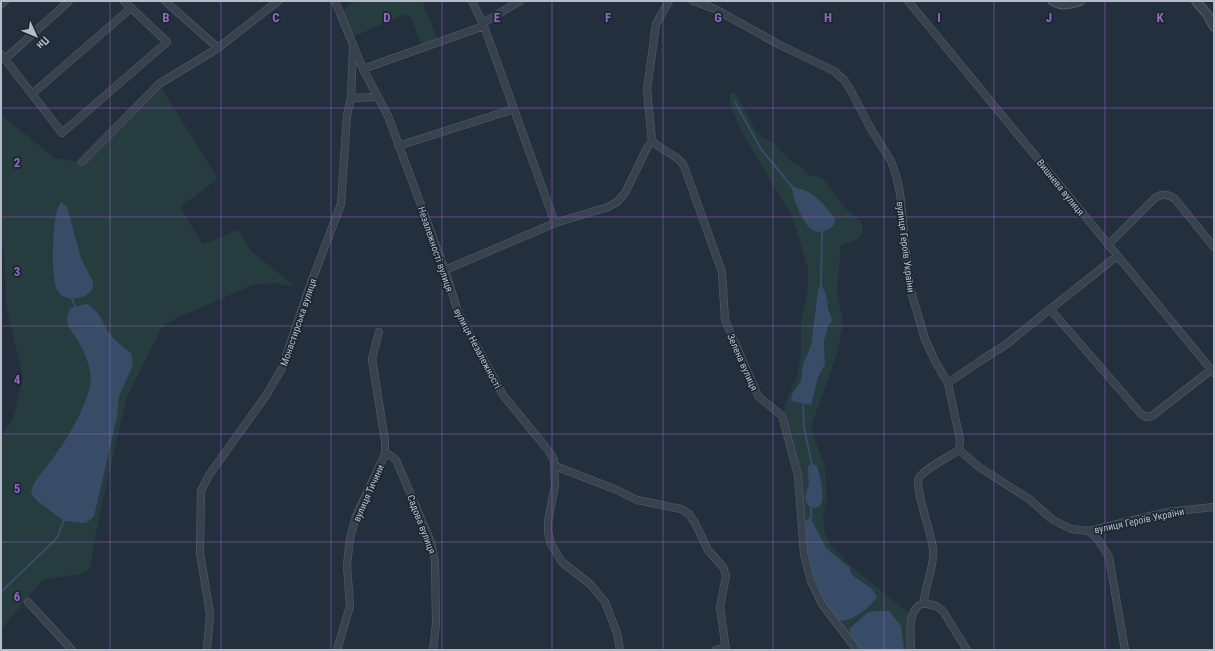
<svg xmlns="http://www.w3.org/2000/svg" width="1215" height="651" viewBox="0 0 1215 651" font-family="'Roboto Condensed',sans-serif">
	<style>
		.green { fill: #263c3f; fill-rule: evenodd }
		.water { fill: #394c67 }
		.lines { fill: none; stroke-linecap: round; stroke-linejoin: round }
		.stream { stroke: #394c67; stroke-width: 2 }
		.minor-casing { stroke: #565f6c; stroke-width: 8 }
		.tertiary-casing { stroke: #565f6c; stroke-width: 10 }
		.minor { stroke: #38414e; stroke-width: 7 }
		.tertiary { stroke: #38414e; stroke-width: 8 }
		.grid { fill: none; stroke: #9266c3; stroke-width: 1; stroke-opacity: 0.55 }
		.labels { text-anchor: middle; stroke-width: 3.5; stroke-linejoin: round; paint-order: stroke }
		.street-label { font-size: 10px; fill: #b4bcc9; stroke: #1d2633 }
		.grid-label { font-size: 13px; text-anchor: middle; font-weight: bold; fill: #9266c3; stroke: #1d2633; stroke-width: 3.5; stroke-linejoin: round; paint-order: stroke }
	</style>
	<rect width="100%" height="100%" fill="#242f3e"/>
	<path class="green" d="M 356,1 L 422,1 L 439,42 L 423,48 L 411,18 L 407,15 L 404,15 L 350,38 L 340,14 L 351,4 Z
		M 159,84 L 217,177 L 216,180 L 183,205 L 182,209 L 183,212 L 201,242 L 204,244 L 238,230 L 252,252 L 296,287 L 275,283 L 255,284 L 177,318 L 166,324 L 161,329 L 127,396 L 98,522 L 90,568 L 83,574 L 46,579 L 42,581 L 1,629 L 1,436 L 13,418 L 23,378 L 6,304 L 4,250 L 1,237 L 1,115 L 55,158 L 82,162 Z
		M 732,92 L 735,93 L 737,95 L 757,133 L 764,138 L 775,144 L 789,160 L 799,165 L 810,176 L 817,176 L 824,180 L 846,209 L 858,218 L 862,224 L 863,233 L 858,239 L 854,241 L 841,245 L 837,292 L 843,322 L 842,330 L 836,356 L 811,427 L 825,468 L 827,499 L 823,518 L 825,533 L 831,546 L 851,566 L 911,615 L 911,650 L 857,650 L 811,581 L 798,475 L 782,416 L 789,394 L 796,380 L 801,356 L 801,321 L 808,289 L 808,269 L 798,235 L 791,215 L 739,127 L 730,103 L 730,95 ZM 797,187 L 816,196 L 835,221 L 831,228 L 823,232 L 807,225 L 792,192 ZM 818,290 L 829,306 L 828,310 L 832,317 L 828,325 L 827,332 L 824,341 L 825,365 L 813,391 L 813,398 L 811,405 L 791,401 C 792,391 798,389 801,380 C 805,369 805,356 811,345 Z"/>
	<path class="water" d="M 792,187 C 797,187 800,189 804,190 C 819,196 826,207 835,219 C 835,224 833,227 829,229 C 824,233 816,233 811,229 C 804,225 791,195 792,187 Z
		M 61,202 L 67,207 L 81,258 L 93,282 C 96,298 68,304 59,293 C 49,282 53,225 57,210 C 58,207 60,205 61,202 Z
		M 821,284 C 826,292 828,300 828,309 C 829,313 832,316 832,321 L 828,325 L 827,332 L 824,341 L 825,365 L 818,378 L 811,405 L 791,401 L 792,394 L 801,381 L 803,364 L 811,345 L 818,290 Z
		M 86,304 C 98,307 103,325 110,334 C 116,342 124,347 131,353 L 133,365 L 119,396 L 117,417 L 95,512 L 94,516 L 89,521 L 84,523 L 64,521 L 37,501 L 31,493 C 33,480 43,472 50,462 C 66,441 84,412 90,386 C 93,370 85,353 77,339 C 73,333 68,328 67,320 C 67,316 68,312 70,308 Z
		M 813,464 L 817,466 C 820,476 825,494 821,504 C 817,512 806,507 805,499 C 805,494 808,489 809,484 C 809,476 806,473 809,465 Z
		M 810,517 L 826,548 L 849,567 L 852,575 L 872,589 L 877,597 C 871,607 850,624 837,620 L 817,590 L 809,562 L 805,530 L 806,521 Z
		M 878,611 L 889,611 L 901,626 L 904,650 L 860,650 L 852,638 L 849,629 L 868,612 Z"/>
	<g class="lines">
		<path class="stream" d="M 735,102 L 761,149 L 793,188
			M 821,286 L 822,231
			M 71,297 L 76,308
			M 803,401 L 804,427 L 812,465
			M 811,519 L 811,505
			M 1,592 L 54,541 L 58,536 L 64,520"/>
		<defs>
			<path id="minor" d="M 165,1 L 218,48
				M 335,1 L 363,69 L 388,116 L 445,270 L 458,312 L 503,395 L 548,450 L 554,460 L 555,486 L 548,521 L 548,532 L 551,544 L 562,562 L 590,584 L 605,602 L 617,633 L 620,650
				M 472,1 L 484,26 L 555,223
				M 693,1 L 715,9 L 778,44 L 834,71 L 844,80 L 850,89 L 871,129 L 891,161 L 896,175 L 900,193 L 909,285 L 925,339 L 936,363 L 948,383 L 960,440 L 959,450 L 979,467 L 1029,499 L 1053,520 L 1071,529 L 1089,531 L 1167,512 L 1214,507
				M 908,1 L 1214,373
				M 1,4 L 5,1
				M 483,23 L 520,1
				M 1,54 L 62,133 L 167,42 L 124,1
				M 5,59 L 69,1
				M 363,69 L 484,26
				M 32,94 L 131,8
				M 351,98 L 377,97
				M 652,141 C 662,151 677,154 684,166 L 722,272 L 725,320 L 758,396 L 782,416 L 798,475 L 804,554 L 811,581 L 822,604 L 857,650
				M 398,146 L 514,109
				M 82,162 L 159,84 L 218,48 L 278,1
				M 1108,245 L 1155,198 C 1162,193 1168,194 1175,199 L 1214,247
				M 445,270 L 555,223 L 608,207 L 617,202 L 625,193 L 647,148 L 652,141 L 647,90 L 656,24 L 669,1
				M 1050,309 L 1141,414 L 1146,417 L 1152,416 L 1211,370
				M 948,383 L 983,359 L 1004,346 L 1117,256
				M 385,454 L 390,455 L 396,460 L 431,542 L 435,560 L 436,624 L 433,650
				M 555,466 L 617,490 L 637,500 L 681,509 L 689,514 L 695,523 L 708,550 L 723,567 L 726,576 L 720,607 L 726,650
				M 1089,531 L 1099,541 L 1109,557 L 1125,650
				M 28,602 L 72,650
				M 924,603 L 936,606 L 943,611 L 967,650
				M 207,650 L 210,614 L 200,553 L 201,491 L 209,475 L 267,394 L 282,368 L 308,291 L 341,204 L 347,115 L 351,98 L 353,47
				M 337,650 L 350,606 L 347,565 L 350,539 L 356,516 L 385,454 L 385,441 L 372,359 L 379,332
				M 716,650 L 725,648
				M 911,650 C 911,634 906,609 924,603 C 924,585 935,568 933,549 C 932,535 914,487 919,478 C 924,469 950,456 959,450"/>
			<path id="tertiary" d="M 1053,1 C 1063,7 1069,4 1080,1
				M 1196,1 L 1207,14 L 1214,27"/>
		</defs>
		<use href="#minor" class="minor-casing"/>
		<use href="#tertiary" class="tertiary-casing"/>
		<use href="#minor" class="minor"/>
		<use href="#tertiary" class="tertiary"/>
	</g>
	<path class="grid" d="M 110,1 L 110,650M 221,1 L 221,650M 331,1 L 331,650M 442,1 L 442,650M 552,1 L 552,650M 663,1 L 663,650M 773,1 L 773,650M 884,1 L 884,650M 994,1 L 994,650M 1105,1 L 1105,650M 1,108 L 1214,108M 1,217 L 1214,217M 1,326 L 1214,326M 1,434 L 1214,434M 1,542 L 1214,542"/>
	<g class="labels">
		<g class="street-label">
			<text transform="translate(1061 187) rotate(51)" y="4">Вишнева вулиця</text>
			<text transform="translate(906 247) rotate(83)" y="4">вулиця Героїв України</text>
			<text transform="translate(436 249) rotate(71)" y="4">Незалежності вулиця</text>
			<text transform="translate(298 322) rotate(-71)" y="4">Монастирська вулиця</text>
			<text transform="translate(478 348) rotate(62)" y="4">вулиця Незалежності</text>
			<text transform="translate(743 362) rotate(66)" y="4">Зелена вулиця</text>
			<text transform="translate(368 493) rotate(-66)" y="4">вулиця Тичини</text>
			<text transform="translate(1139 520) rotate(-12)" y="4">вулиця Героїв України</text>
			<text transform="translate(422 524) rotate(69)" y="4">Садова вулиця</text>
		</g>
	</g>
	<g class="grid-label">
		<text x="166" y="22">B</text>
		<text x="276" y="22">C</text>
		<text x="387" y="22">D</text>
		<text x="497" y="22">E</text>
		<text x="608" y="22">F</text>
		<text x="718" y="22">G</text>
		<text x="828" y="22">H</text>
		<text x="939" y="22">I</text>
		<text x="1049" y="22">J</text>
		<text x="1160" y="22">K</text>
		<text x="17" y="167">2</text>
		<text x="17" y="276">3</text>
		<text x="17" y="384">4</text>
		<text x="17" y="493">5</text>
		<text x="17" y="601">6</text>
	</g>
	<rect width="1215" height="651" fill="none" stroke="#b4bcc9" stroke-width="4"/>
	<g transform="translate(36 36) rotate(134)" stroke="#1d2633" stroke-width="3" paint-order="stroke">
	<path d="M0-3L7 15L0 10L-7 15Z" fill="#b4bcc9"/>
	<text y="-6" font-size="11" font-weight="bold" text-anchor="middle" fill="#b4bcc9">Пн</text>
	</g>
</svg>
